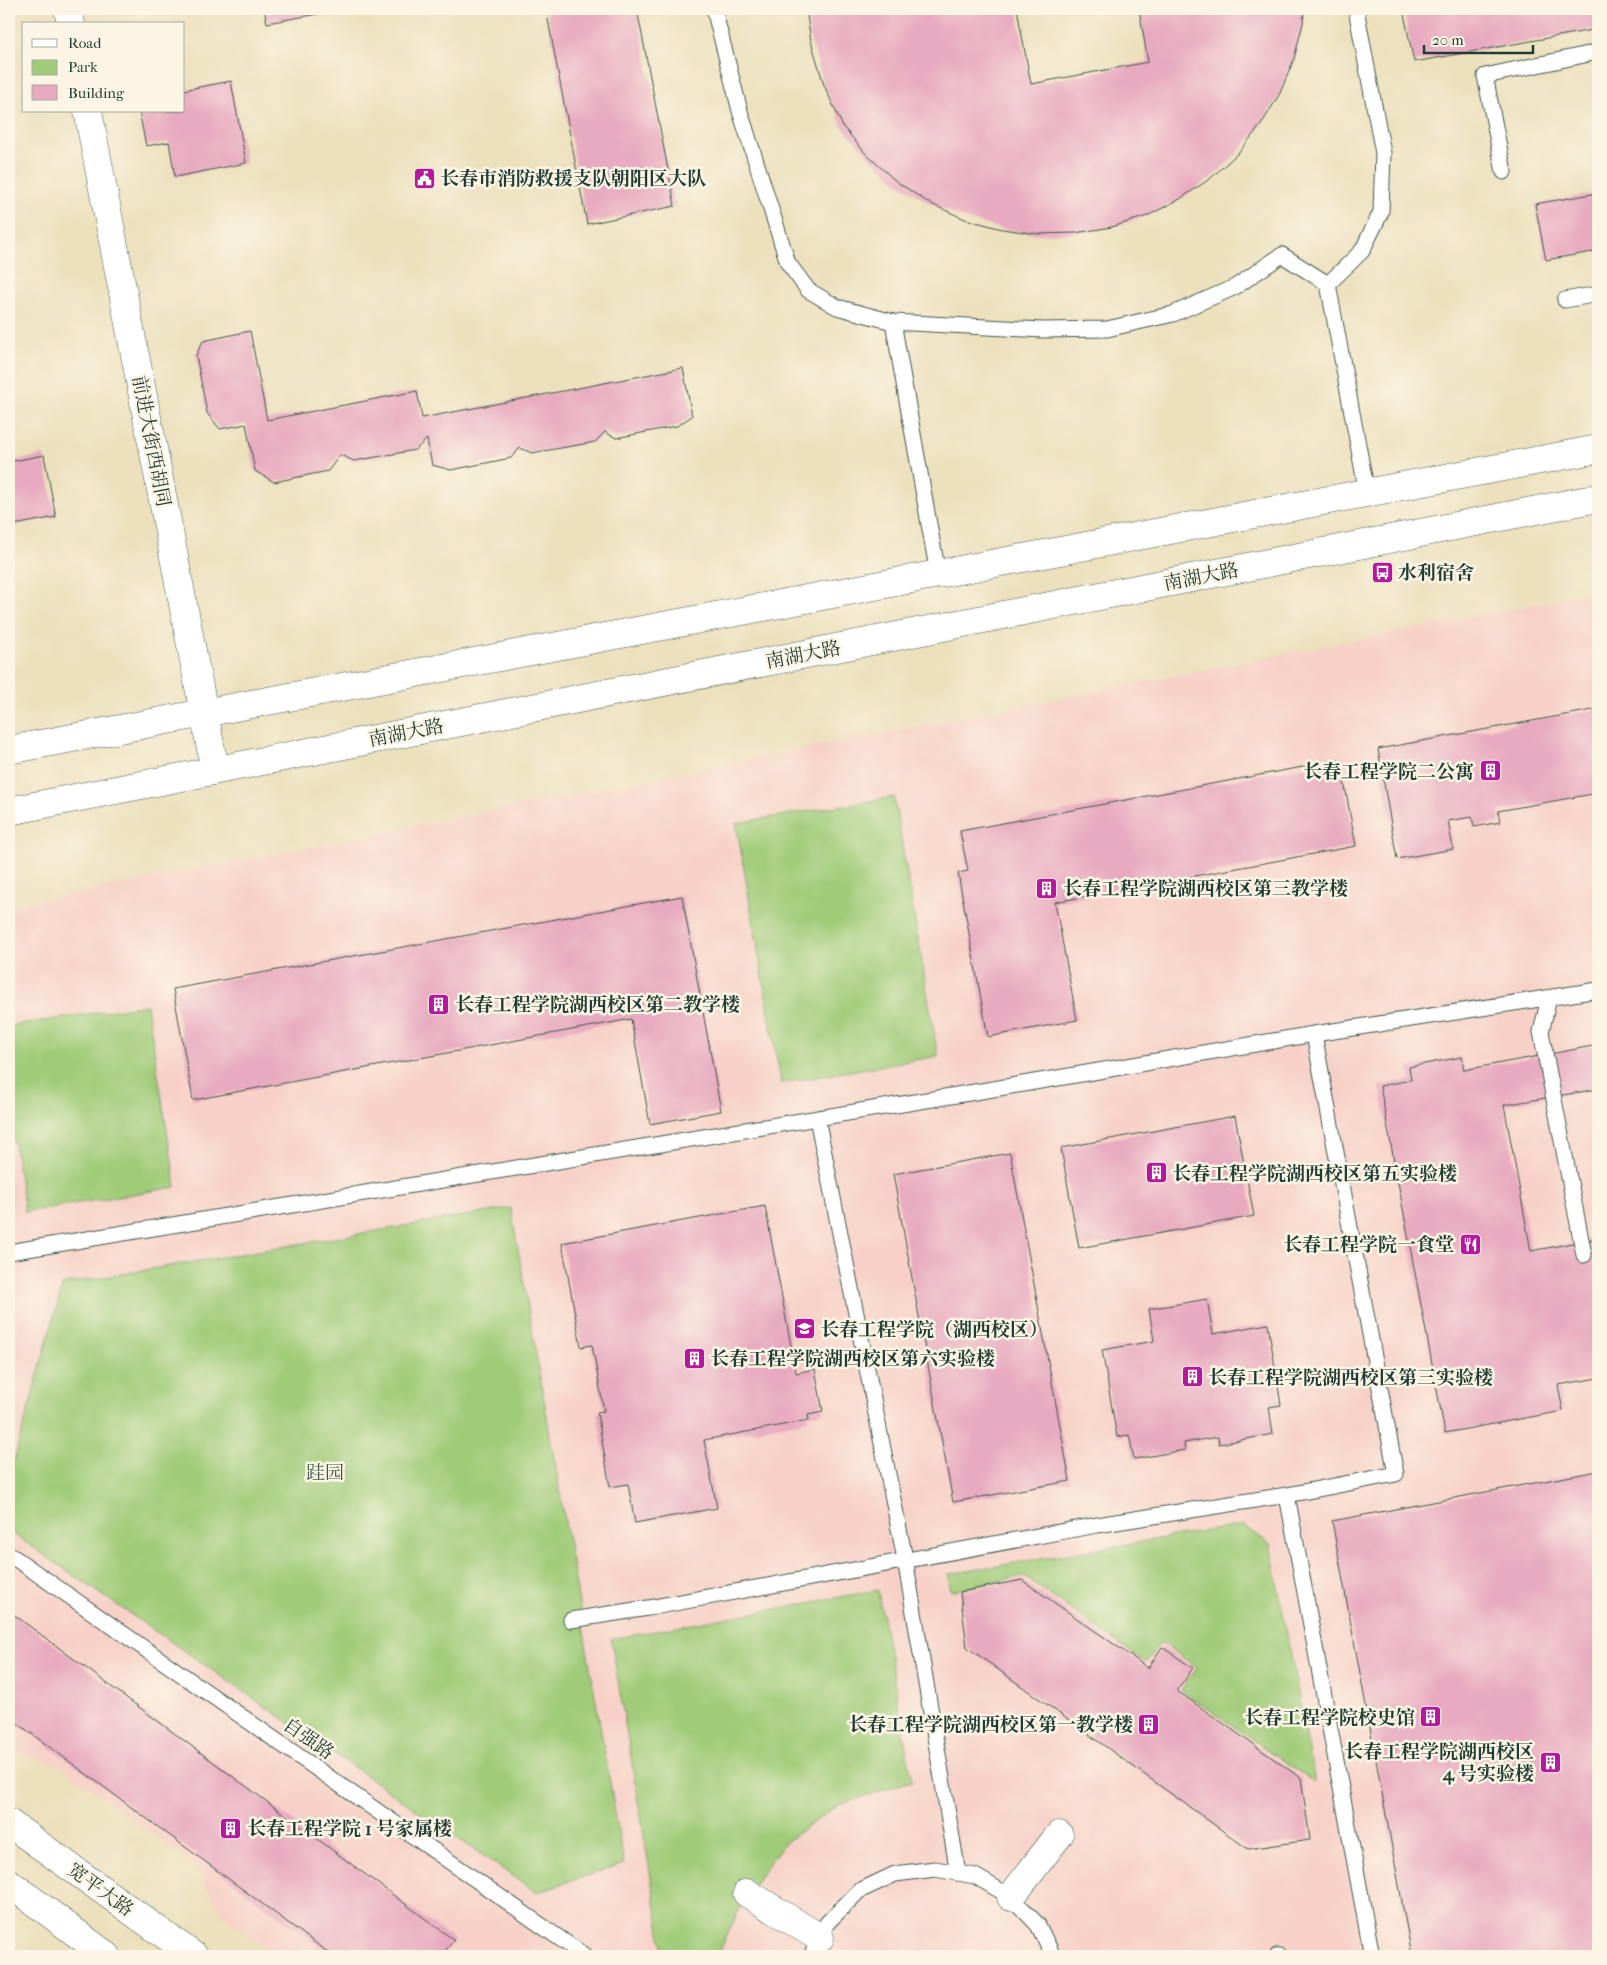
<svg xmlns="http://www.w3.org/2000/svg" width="1607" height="1965" viewBox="0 0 1607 1965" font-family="'IM FELL French Canon','Noto Serif SC',serif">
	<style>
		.built { fill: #f7d1c7 }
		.green { fill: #a0cc79; stroke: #608456 }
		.building { fill: #e8aac0 }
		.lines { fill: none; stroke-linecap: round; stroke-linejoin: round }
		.lane-casing { stroke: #3e5549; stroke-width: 17 }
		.street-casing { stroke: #3e5549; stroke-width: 29 }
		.secondary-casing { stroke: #3e5549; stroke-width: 29 }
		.primary-casing { stroke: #3e5549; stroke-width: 29 }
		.highway-casing { stroke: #3e5549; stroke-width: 29 }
		.lane { stroke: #fff; stroke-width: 15 }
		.street { stroke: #fff; stroke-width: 28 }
		.secondary { stroke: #fff; stroke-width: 28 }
		.primary { stroke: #fff; stroke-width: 28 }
		.highway { stroke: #fff; stroke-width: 28 }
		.labels { text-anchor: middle; stroke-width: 5; stroke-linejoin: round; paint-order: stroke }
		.poi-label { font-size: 19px; font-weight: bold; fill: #1f3d34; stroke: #fcf5e5; text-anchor: start }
		.street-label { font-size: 19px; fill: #1f3d34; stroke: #fcf5e5 }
		.park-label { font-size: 19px; fill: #395a42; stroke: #fcf5e5 }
	</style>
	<rect width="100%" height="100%" fill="#fcf5e5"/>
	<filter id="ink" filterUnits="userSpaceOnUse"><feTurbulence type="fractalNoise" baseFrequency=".02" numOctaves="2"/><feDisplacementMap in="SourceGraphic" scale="10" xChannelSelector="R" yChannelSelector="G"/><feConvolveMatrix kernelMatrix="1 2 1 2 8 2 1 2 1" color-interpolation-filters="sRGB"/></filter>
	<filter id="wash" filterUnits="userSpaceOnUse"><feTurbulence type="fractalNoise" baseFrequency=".0096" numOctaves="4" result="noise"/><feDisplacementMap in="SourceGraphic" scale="20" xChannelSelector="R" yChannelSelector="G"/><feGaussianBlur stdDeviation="1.12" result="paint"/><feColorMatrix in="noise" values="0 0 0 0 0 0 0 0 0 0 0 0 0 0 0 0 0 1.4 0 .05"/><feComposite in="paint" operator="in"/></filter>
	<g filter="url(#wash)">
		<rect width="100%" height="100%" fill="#ece0bd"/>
		<path class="built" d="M 1598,592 L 1598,1956 L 278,1956 L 224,1917 L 194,1865 L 62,1767 L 9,1750 L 9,907 Z"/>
		<path class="green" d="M 894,797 L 938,1056 L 781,1083 L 736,823 Z
			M 147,1005 L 176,1187 L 25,1212 L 9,1111 L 9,1026 Z
			M 511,1208 L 624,1864 L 536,1892 L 9,1531 L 9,1479 L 63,1284 Z
			M 1243,1525 L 1270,1544 L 1315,1783 L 1181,1690 L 1197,1668 L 1161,1642 L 1146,1663 L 1023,1576 L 951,1591 L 948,1574 Z
			M 878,1590 L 912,1781 L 838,1805 L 785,1842 L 747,1893 L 721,1948 L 721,1956 L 664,1956 L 611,1639 Z"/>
		<g id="blocks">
			<path class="building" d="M 264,9 L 328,9 L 329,12 L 267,23 Z
				M 546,9 L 637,9 L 675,206 L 587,224 Z
				M 806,9 L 1017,9 L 1031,84 L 1148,62 L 1139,9 L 1304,9 L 1303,23 L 1294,59 L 1280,93 L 1261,125 L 1238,153 L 1211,178 L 1180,199 L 1147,216 L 1112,227 L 1075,233 L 1038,234 L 1002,229 L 965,219 L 929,203 L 897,182 L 868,156 L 843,127 L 824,85 L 811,41 Z
				M 1403,9 L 1598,9 L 1598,29 L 1414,62 Z
				M 231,81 L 246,163 L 175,177 L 169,142 L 146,146 L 139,111 L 184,111 L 184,90 Z
				M 1598,193 L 1598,251 L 1546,260 L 1535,204 Z
				M 250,331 L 267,420 L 417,391 L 422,418 L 683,368 L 692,416 L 677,426 L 616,438 L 605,432 L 595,442 L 532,453 L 520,448 L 511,458 L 451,470 L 432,465 L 427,439 L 415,450 L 354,461 L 340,455 L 328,471 L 274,482 L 255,471 L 246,424 L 220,429 L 207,413 L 196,355 L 203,341 Z
				M 44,455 L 56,517 L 9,526 L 9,462 Z
				M 1598,709 L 1598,793 L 1498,811 L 1500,822 L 1474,827 L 1472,817 L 1448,821 L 1453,849 L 1397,859 L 1378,749 Z
				M 1340,760 L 1356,846 L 1055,902 L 1077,1020 L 988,1037 L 958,873 L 968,871 L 960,831 Z
				M 682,896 L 721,1111 L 650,1124 L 631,1019 L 193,1100 L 173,989 Z
				M 1598,1045 L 1598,1089 L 1504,1105 L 1531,1251 L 1598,1238 L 1598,1378 L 1558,1385 L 1563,1411 L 1445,1433 L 1380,1086 L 1411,1080 L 1409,1067 L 1435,1062 L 1462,1057 L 1464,1070 Z
				M 1235,1116 L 1254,1216 L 1079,1248 L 1061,1148 Z
				M 1010,1153 L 1070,1481 L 953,1502 L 893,1174 Z
				M 765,1206 L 796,1373 L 815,1369 L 823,1412 L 808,1415 L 809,1420 L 704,1440 L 717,1508 L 635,1523 L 628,1484 L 610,1487 L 597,1412 L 604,1411 L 592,1345 L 581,1347 L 562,1243 Z
				M 1207,1299 L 1213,1334 L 1268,1324 L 1281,1405 L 1269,1407 L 1273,1434 L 1219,1444 L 1218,1437 L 1184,1443 L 1185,1450 L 1134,1459 L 1129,1435 L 1117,1437 L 1102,1350 L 1154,1341 L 1149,1309 Z
				M 1598,1471 L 1598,1956 L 1412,1956 L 1332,1521 Z
				M 1022,1580 L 1148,1668 L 1162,1647 L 1193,1668 L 1177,1691 L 1301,1778 L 1310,1840 L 1248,1849 L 967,1647 L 960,1592 Z
				M 9,1611 L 454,1940 L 441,1956 L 333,1956 L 9,1717 Z"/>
		</g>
	</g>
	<g filter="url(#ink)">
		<use href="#blocks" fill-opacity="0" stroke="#3e5549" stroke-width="1"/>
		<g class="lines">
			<defs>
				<path id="lane" d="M 714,9 L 740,111 L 788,263 L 808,290 L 837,307 L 893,322 L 1043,330 L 1107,329 L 1173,314 L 1235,287 L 1282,255 L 1328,284
					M 1356,9 L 1383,153 L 1381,212 L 1362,251 L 1328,284 L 1367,493
					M 1504,172 L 1485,76 L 1598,52
					M 1565,300 L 1598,294
					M 893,322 L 938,574
					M 1549,998 L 1541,1032 L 1584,1255
					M 817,1118 L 905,1559 L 958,1873
					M 9,1252 L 1017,1085 L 1314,1034 L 1598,990
					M 1287,1495 L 1372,1956
					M 9,1554 L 585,1956
					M 571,1620 L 648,1608 L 1097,1525 L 1287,1495 L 1396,1474 L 1314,1034
					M 811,1956 L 827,1923 L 859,1891 L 895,1874 L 935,1869 L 975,1876 L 1011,1897 L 1038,1925 L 1053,1956
					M 1277,1956 L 1280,1956"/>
				<path id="street" d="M 68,9 L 71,24
					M 88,111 L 215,770
					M 747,1893 L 820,1938
					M 1011,1897 L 1059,1835"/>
				<path id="secondary" d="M 9,1823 L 194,1956"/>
				<path id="primary" d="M 9,750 L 1598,449
					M 9,811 L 1598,498"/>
				<path id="highway" d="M 9,1883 L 107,1956"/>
			</defs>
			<use href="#lane" class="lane-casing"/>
			<use href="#street" class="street-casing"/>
			<use href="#secondary" class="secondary-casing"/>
			<use href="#primary" class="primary-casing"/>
			<use href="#highway" class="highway-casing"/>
			<use href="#lane" class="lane"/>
			<use href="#street" class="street"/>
			<use href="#secondary" class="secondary"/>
			<use href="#primary" class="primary"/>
			<use href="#highway" class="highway"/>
		</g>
	</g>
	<defs>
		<symbol id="civic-square" viewBox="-11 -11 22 22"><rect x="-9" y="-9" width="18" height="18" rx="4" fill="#b5179e" stroke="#fcf5e5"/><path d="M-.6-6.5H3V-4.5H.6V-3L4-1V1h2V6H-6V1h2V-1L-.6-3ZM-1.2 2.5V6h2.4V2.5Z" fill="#fff"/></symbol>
		<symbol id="bus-square" viewBox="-11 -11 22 22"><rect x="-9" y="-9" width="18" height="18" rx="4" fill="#b5179e" stroke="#fcf5e5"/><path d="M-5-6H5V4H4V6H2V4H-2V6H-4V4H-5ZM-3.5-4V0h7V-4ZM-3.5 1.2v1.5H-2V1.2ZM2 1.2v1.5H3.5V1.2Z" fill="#fff"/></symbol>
		<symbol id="building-square" viewBox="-11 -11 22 22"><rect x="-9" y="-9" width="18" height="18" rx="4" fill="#b5179e" stroke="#fcf5e5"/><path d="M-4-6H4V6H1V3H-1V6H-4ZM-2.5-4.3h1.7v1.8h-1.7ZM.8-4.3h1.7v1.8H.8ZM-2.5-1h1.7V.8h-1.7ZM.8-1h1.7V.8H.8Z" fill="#fff"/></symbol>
		<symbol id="restaurant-square" viewBox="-11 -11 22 22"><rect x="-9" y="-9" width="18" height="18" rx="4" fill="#b5179e" stroke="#fcf5e5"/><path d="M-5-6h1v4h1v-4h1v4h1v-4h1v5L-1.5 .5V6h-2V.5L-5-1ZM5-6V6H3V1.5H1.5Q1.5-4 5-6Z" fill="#fff"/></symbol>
		<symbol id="university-square" viewBox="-11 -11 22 22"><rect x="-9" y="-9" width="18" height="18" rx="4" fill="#b5179e" stroke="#fcf5e5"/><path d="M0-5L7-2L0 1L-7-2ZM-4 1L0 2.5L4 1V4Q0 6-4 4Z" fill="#fff"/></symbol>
	</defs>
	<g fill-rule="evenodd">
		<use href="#civic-square" x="412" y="166" width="25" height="25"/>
		<use href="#bus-square" x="1370" y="560" width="25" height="25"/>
		<use href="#building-square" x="1478" y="758" width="25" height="25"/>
		<use href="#building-square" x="1034" y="876" width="25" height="25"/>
		<use href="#building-square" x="426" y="992" width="25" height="25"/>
		<use href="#building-square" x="1144" y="1160" width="25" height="25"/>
		<use href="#restaurant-square" x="1458" y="1232" width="25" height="25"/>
		<use href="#university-square" x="792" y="1316" width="25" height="25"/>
		<use href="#building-square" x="682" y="1346" width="25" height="25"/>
		<use href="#building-square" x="1180" y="1364" width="25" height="25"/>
		<use href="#building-square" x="1418" y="1704" width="25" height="25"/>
		<use href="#building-square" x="1136" y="1712" width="25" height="25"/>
		<use href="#building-square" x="1538" y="1750" width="25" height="25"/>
		<use href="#building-square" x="218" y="1816" width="25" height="25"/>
	</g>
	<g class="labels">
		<g class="poi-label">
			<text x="440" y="185">长春市消防救援支队朝阳区大队</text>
			<text x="1398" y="579">水利宿舍</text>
			<text x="1474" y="778" text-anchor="end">长春工程学院二公寓</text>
			<text x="1063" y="895">长春工程学院湖西校区第三教学楼</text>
			<text x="455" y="1011">长春工程学院湖西校区第二教学楼</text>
			<text x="1172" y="1180">长春工程学院湖西校区第五实验楼</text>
			<text x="1454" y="1251" text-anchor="end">长春工程学院一食堂</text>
			<text x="820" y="1336">长春工程学院（湖西校区）</text>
			<text x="710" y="1365">长春工程学院湖西校区第六实验楼</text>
			<text x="1208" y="1384">长春工程学院湖西校区第三实验楼</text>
			<text x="1415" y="1724" text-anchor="end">长春工程学院校史馆</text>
			<text x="1133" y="1731" text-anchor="end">长春工程学院湖西校区第一教学楼</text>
			<text x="1534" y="1758" text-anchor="end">长春工程学院湖西校区<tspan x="1534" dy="22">4 号实验楼</tspan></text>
			<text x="247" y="1835">长春工程学院 1 号家属楼</text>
		</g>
		<g class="street-label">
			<text transform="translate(152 441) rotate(79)" y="7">前进大街西胡同</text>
			<text transform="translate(1201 576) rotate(-11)" y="7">南湖大路</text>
			<text transform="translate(803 654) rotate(-11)" y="7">南湖大路</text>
			<text transform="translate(406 732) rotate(-11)" y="7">南湖大路</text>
			<text transform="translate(309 1738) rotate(35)" y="7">自强路</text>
			<text transform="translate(101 1889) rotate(36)" y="7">宽平大路</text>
		</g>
		<g class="park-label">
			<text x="325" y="1479">跬园</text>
		</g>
	</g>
	<rect width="1607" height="1965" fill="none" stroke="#fcf5e5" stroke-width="30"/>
	<rect x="22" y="22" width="162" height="90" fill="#fcf5e5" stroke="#a4ab9e"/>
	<rect x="32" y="39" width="25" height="8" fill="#ffffff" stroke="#a4ab9e"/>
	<text x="68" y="48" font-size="15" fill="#1f3d34">Road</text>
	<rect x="32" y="60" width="25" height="15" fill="#a0cc79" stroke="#a4ab9e"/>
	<text x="68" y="72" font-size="15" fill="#1f3d34">Park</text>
	<rect x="32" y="85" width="25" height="15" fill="#e8aac0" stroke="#a4ab9e"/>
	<text x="68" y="98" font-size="15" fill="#1f3d34">Building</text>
	<path d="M1424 45v8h109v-8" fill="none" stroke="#1f3d34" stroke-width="2.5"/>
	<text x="1432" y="45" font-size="15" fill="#1f3d34" stroke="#fcf5e5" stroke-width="4" paint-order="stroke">20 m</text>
</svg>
